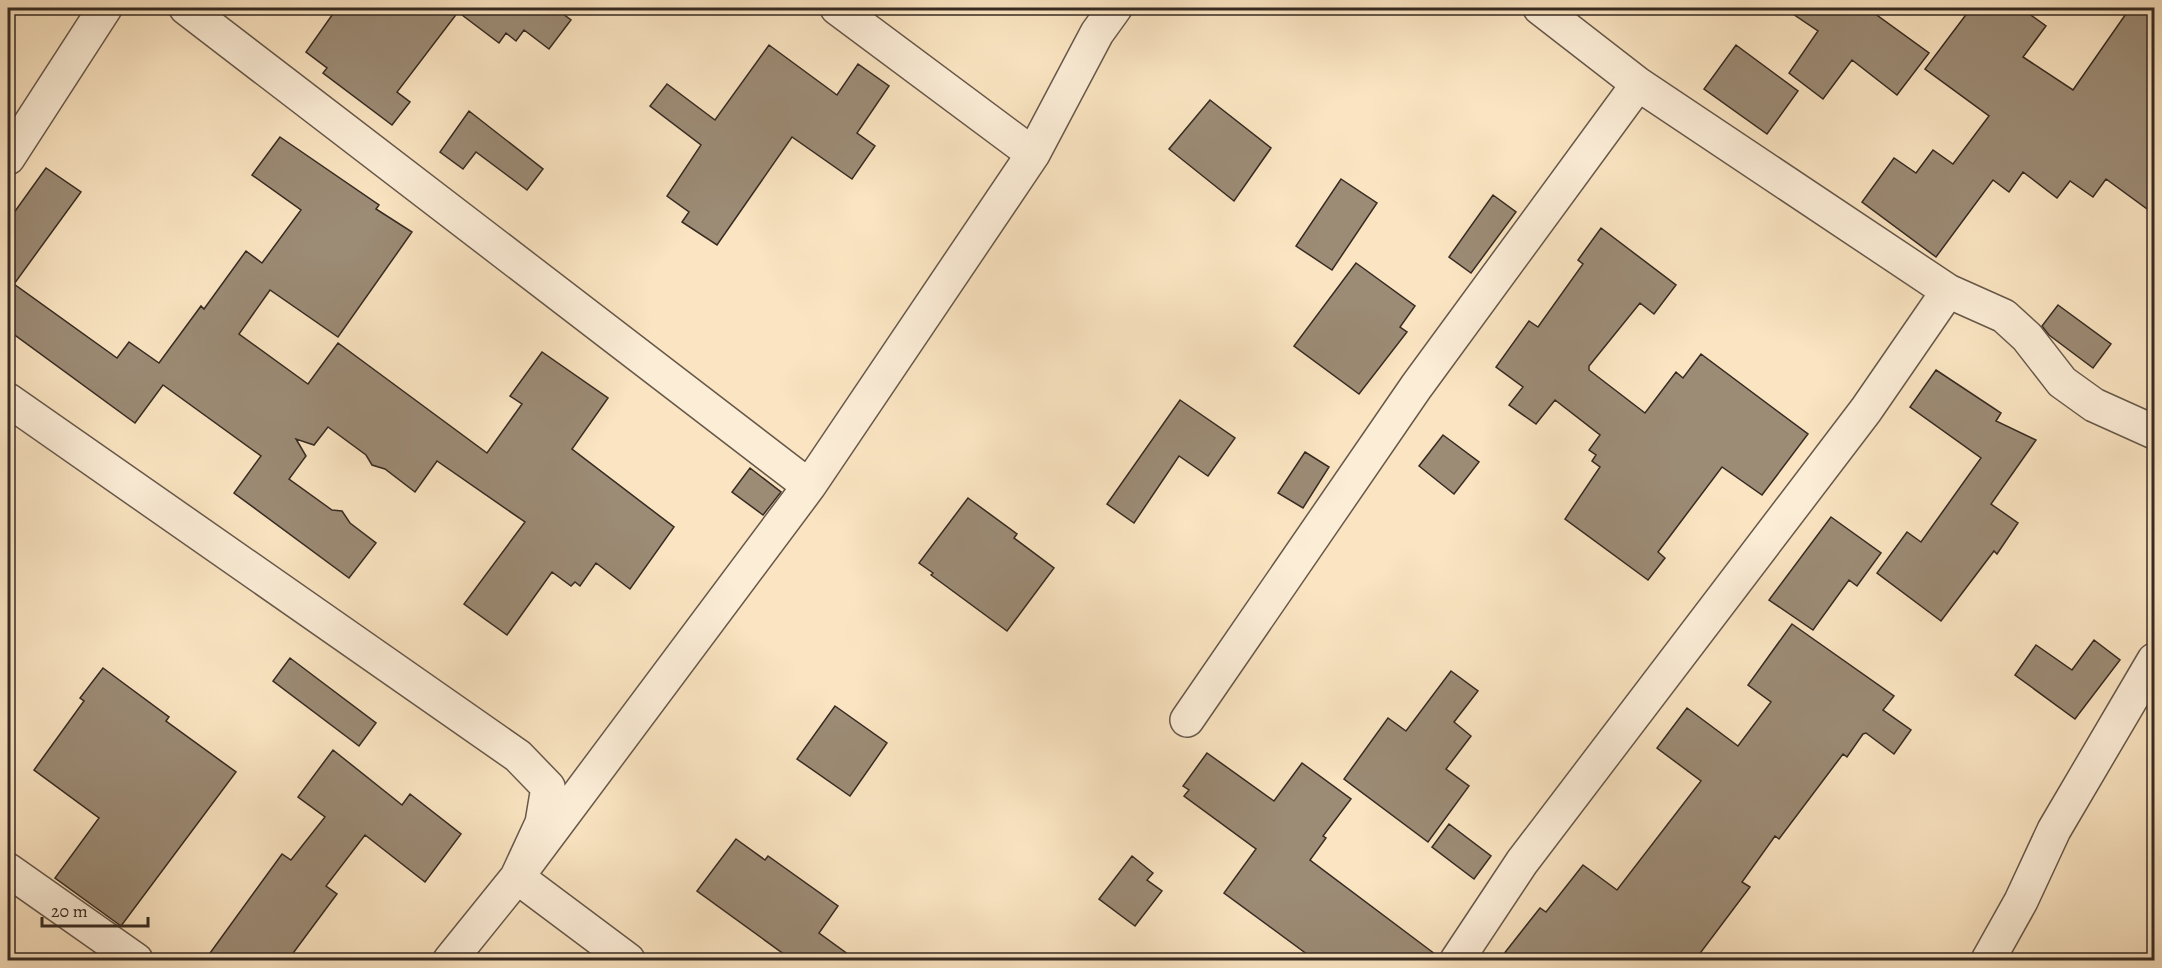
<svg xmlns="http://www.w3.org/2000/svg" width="2162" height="968" viewBox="0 0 2162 968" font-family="Alegreya,serif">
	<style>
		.building { fill: #9c8b75; stroke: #362a22; stroke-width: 1.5 }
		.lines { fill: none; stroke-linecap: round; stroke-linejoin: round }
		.minor-casing { stroke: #67584a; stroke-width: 36 }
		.minor { stroke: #fcedd7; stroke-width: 33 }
	</style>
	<rect width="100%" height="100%" fill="#fae4c1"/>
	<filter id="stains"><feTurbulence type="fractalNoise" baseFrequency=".00333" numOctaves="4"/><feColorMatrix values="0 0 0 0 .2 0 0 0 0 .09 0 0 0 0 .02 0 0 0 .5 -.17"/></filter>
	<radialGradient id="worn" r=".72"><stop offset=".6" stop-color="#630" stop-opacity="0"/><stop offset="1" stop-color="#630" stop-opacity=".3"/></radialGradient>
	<path class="building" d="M 337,8 L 555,8 L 571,20 L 549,49 L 524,30 L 516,41 L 506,33 L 499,43 L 458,12 L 397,92 L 410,102 L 392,125 L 323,73 L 327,68 L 306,52 Z
		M 1784,8 L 1867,8 L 1929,53 L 1897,95 L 1852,60 L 1823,99 L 1789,73 L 1818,31 Z
		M 1971,8 L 2021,8 L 2046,26 L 2023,57 L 2073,90 L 2130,8 L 2154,8 L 2154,214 L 2106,179 L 2093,197 L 2070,181 L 2057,198 L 2023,172 L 2009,192 L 1993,180 L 1936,257 L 1862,202 L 1894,158 L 1916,173 L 1933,150 L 1953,164 L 1989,116 L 1925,69 Z
		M 769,45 L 837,95 L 858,64 L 889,86 L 857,133 L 875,146 L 852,179 L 792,137 L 717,245 L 682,222 L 689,212 L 667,196 L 701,145 L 650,106 L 667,84 L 715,120 Z
		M 1736,45 L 1798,91 L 1767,134 L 1704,89 Z
		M 1210,100 L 1271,148 L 1234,201 L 1169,149 Z
		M 469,111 L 543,169 L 527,190 L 476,152 L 463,169 L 440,152 Z
		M 280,137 L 379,205 L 376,209 L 412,232 L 338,337 L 270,290 L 239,334 L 308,384 L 338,343 L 487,453 L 522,404 L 510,396 L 542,352 L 608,398 L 572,449 L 674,527 L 630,589 L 596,563 L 580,586 L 575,582 L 571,586 L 552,572 L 507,635 L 464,604 L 525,522 L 437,461 L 415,492 L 385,469 L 372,465 L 366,455 L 328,427 L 314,445 L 296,439 L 306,456 L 289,479 L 332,510 L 342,511 L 350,523 L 376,543 L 349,578 L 234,493 L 261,456 L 163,385 L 135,423 L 8,330 L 8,221 L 46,168 L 81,192 L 14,284 L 117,358 L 129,342 L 159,363 L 201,306 L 204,309 L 246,251 L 262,263 L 301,210 L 252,175 Z
		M 1341,179 L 1377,203 L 1332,270 L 1296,246 Z
		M 1493,195 L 1516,212 L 1471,273 L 1449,257 Z
		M 1601,228 L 1676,285 L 1654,314 L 1640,303 L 1589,366 L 1589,370 L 1645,413 L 1676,372 L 1683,378 L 1701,354 L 1808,434 L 1762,495 L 1722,467 L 1658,552 L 1665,558 L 1648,580 L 1565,519 L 1600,467 L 1592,461 L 1596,455 L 1589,450 L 1600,435 L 1555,400 L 1536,424 L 1509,405 L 1523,387 L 1496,367 L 1529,321 L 1538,327 L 1583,264 L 1578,260 Z
		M 1356,263 L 1415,306 L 1400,327 L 1407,332 L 1359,394 L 1294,346 Z
		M 2058,305 L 2111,344 L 2093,368 L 2049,335 L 2042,326 Z
		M 1936,370 L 2001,413 L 1996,421 L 2036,440 L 1991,504 L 2018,523 L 1997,554 L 1994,551 L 1941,621 L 1877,573 L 1907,532 L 1921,542 L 1981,458 L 1910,407 Z
		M 1180,400 L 1235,438 L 1208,476 L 1179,456 L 1134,523 L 1107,504 Z
		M 1443,435 L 1479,462 L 1454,494 L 1419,466 Z
		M 1305,452 L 1329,467 L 1303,508 L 1278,493 Z
		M 750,468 L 781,492 L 763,515 L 732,492 Z
		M 968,498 L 1017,534 L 1014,538 L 1054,568 L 1007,631 L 931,575 L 933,573 L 919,563 Z
		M 1831,517 L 1881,553 L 1857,586 L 1849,580 L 1813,630 L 1769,600 Z
		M 1792,624 L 1894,696 L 1883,710 L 1911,730 L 1894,754 L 1866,733 L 1863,734 L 1847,757 L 1843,754 L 1779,839 L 1775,836 L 1742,882 L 1750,887 L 1695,960 L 1499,960 L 1540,908 L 1546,912 L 1583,865 L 1617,890 L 1701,781 L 1657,748 L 1687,708 L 1738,746 L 1771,702 L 1748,685 Z
		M 2094,640 L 2120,660 L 2075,719 L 2015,675 L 2036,645 L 2072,670 Z
		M 290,658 L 376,723 L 359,746 L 273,681 Z
		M 103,668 L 169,717 L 166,721 L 236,772 L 121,926 L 55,878 L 99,818 L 34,770 L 84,701 L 80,698 Z
		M 1451,671 L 1478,691 L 1454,722 L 1471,736 L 1446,769 L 1469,786 L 1428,842 L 1344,779 L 1388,718 L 1406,731 Z
		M 835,706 L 887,743 L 850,796 L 797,759 Z
		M 333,750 L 402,805 L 410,794 L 461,834 L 425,882 L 365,835 L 326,886 L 337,894 L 288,960 L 205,960 L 282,854 L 291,860 L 325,817 L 298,797 Z
		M 1207,753 L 1274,801 L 1302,763 L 1351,799 L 1323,836 L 1326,838 L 1310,860 L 1439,957 L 1439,960 L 1315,960 L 1224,893 L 1256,849 L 1184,796 L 1189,790 L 1183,786 Z
		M 1449,824 L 1491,856 L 1474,879 L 1432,847 Z
		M 736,839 L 765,860 L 768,856 L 838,906 L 819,933 L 856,960 L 792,960 L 697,891 Z
		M 1132,856 L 1153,873 L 1147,880 L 1162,891 L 1135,926 L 1099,899 Z"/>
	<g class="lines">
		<defs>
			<path id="minor" d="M 186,8 L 809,486
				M 837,8 L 1033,154
				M 1540,8 L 1638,84 L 1948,291 L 2004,316 L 2027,337 L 2062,382 L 2094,405 L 2154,432
				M 8,158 L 105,8
				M 8,400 L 518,756 L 548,787 L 542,823 L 517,877 L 628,960
				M 1187,720 L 1416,387 L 1638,84
				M 8,870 L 136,960
				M 450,960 L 517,877 L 809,486 L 1033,154 L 1097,33 L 1115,8
				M 1457,960 L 1522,862 L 1866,410 L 1948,291
				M 1988,960 L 2021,901 L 2054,830 L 2154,660"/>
		</defs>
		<use href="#minor" class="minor-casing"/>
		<use href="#minor" class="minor"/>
	</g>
	<rect width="2162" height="968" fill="none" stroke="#fae4c1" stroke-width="30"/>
	<rect x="9" y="9" width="2144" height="950" fill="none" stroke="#362a22" stroke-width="3"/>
	<rect x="15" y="15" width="2132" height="938" fill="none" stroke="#362a22" stroke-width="1.5"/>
	<path d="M42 917v9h106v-9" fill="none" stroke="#362a22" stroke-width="3"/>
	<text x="51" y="917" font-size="18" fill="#362a22" stroke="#fcedd7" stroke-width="4.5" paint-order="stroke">20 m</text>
	<rect width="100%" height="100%" filter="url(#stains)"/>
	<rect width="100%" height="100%" fill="url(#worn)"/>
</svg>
